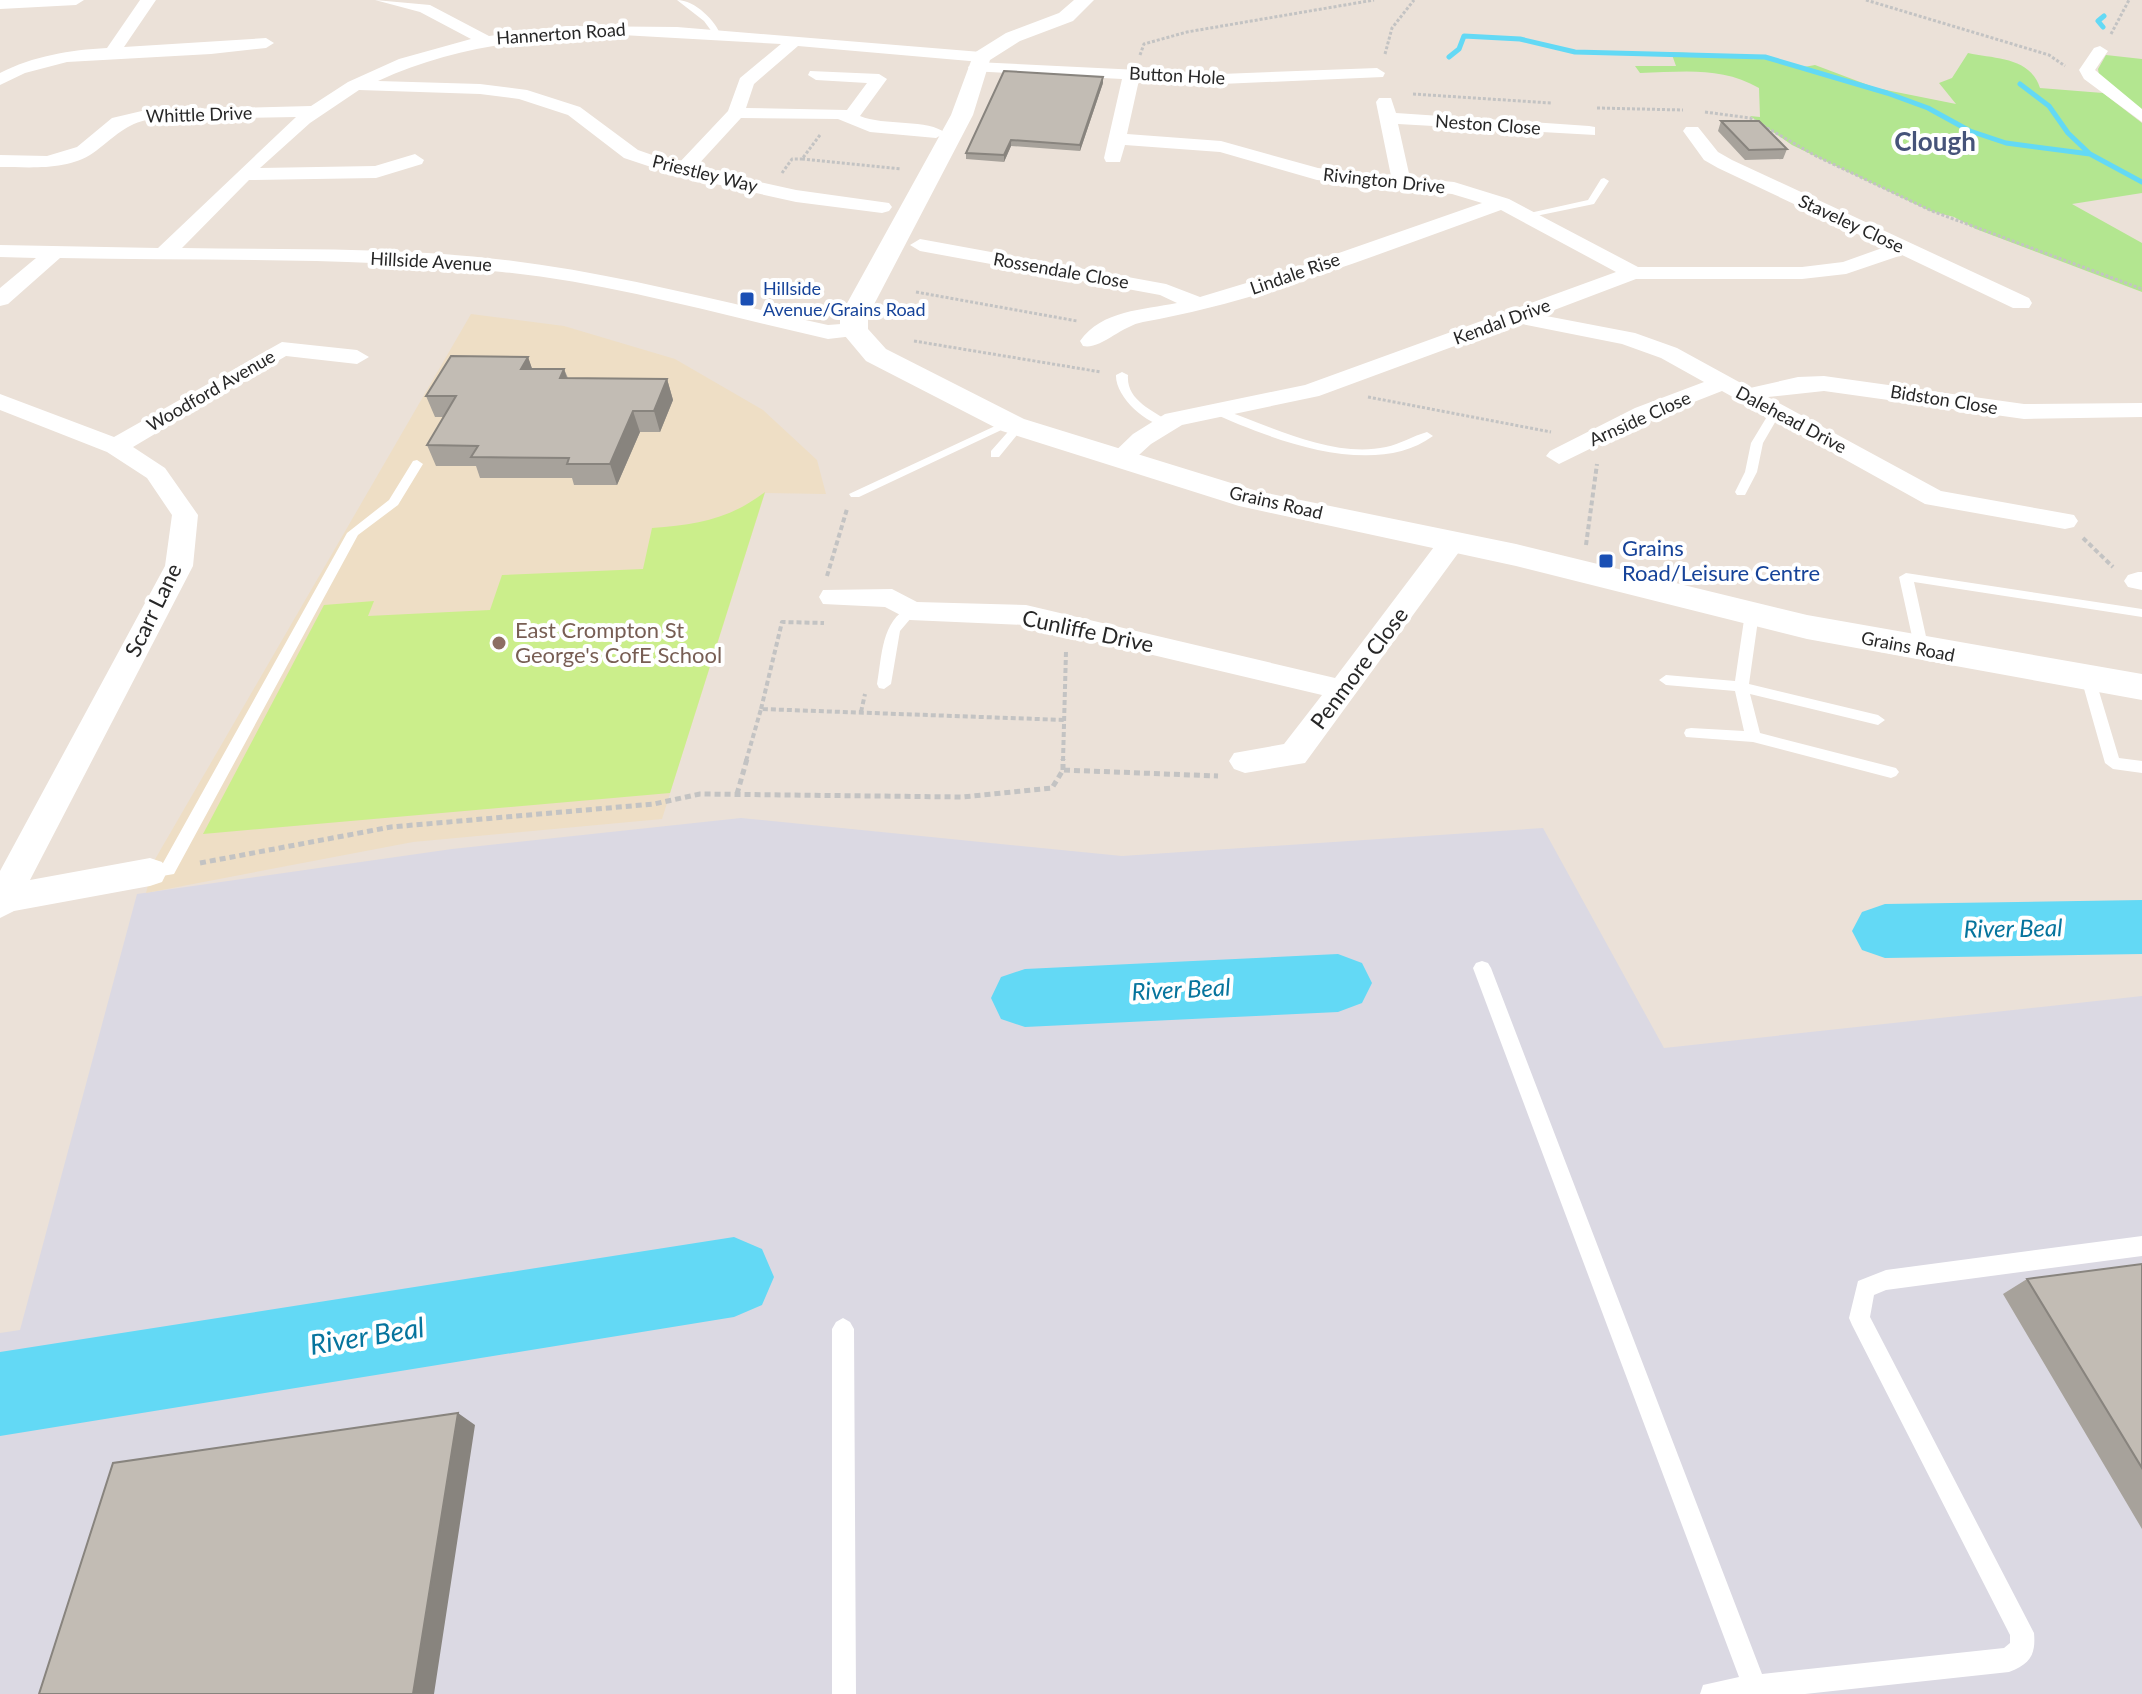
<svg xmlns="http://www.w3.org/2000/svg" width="2142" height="1694" viewBox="0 0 2142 1694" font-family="Lato,sans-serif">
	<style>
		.industrial { fill: #dbd9e3 }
		.education { fill: #eedec5 }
		.green { fill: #b3e690 }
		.pitch { fill: #cbee8b }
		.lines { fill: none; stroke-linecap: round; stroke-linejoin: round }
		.stream { stroke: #63d9f5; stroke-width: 5 }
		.river { fill: #63d9f5; fill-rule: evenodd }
		.path-far2 { stroke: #c3c3c3; stroke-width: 3; stroke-dasharray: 3 2; stroke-linecap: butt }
		.path-far1 { stroke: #c3c3c3; stroke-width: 4; stroke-dasharray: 5 3; stroke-linecap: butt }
		.path { stroke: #c3c3c3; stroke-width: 5; stroke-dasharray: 6 4; stroke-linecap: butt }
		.service { fill: #fff; fill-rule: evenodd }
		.minor { fill: #fff; fill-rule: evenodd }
		.tertiary { fill: #fff; fill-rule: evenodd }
		.wall { fill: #a7a29b }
		.shaded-wall { fill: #88847e }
		.building { fill: #c2bcb4; stroke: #88847e; stroke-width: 2 }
		.transit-dot { fill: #1a4fb4; stroke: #fff; stroke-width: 3 }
		.education-dot { fill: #8d6e63; stroke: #fff; stroke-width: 3 }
		.labels { text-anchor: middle; stroke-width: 8; stroke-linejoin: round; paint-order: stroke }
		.far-street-label { font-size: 18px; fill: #272727; stroke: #fff }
		.far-transit-label { font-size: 18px; fill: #164399; stroke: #fff; text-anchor: start }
		.transit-label { font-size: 22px; fill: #164399; stroke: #fff; text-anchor: start }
		.street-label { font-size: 22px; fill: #272727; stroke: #fff }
		.education-label { font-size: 22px; fill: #785e54; stroke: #fff; text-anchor: start }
		.water-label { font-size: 24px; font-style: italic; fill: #06749d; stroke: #fff }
		.far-district-label { font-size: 26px; font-weight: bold; fill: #46537a; stroke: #fff }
		.near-water-label { font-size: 28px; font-style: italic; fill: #06749d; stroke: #fff }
	</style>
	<rect width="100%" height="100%" fill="#ebe1d8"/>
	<path class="industrial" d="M 741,818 L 1122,856 L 1543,828 L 1664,1048 L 2142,996 L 2142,1694 L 0,1694 L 0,1333 L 20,1330 L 137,894 L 452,849 Z"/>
	<path class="education" d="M 471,314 L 564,326 L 675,359 L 763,410 L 817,460 L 826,494 L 765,493 L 662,819 L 413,842 L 146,893 L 154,861 Z"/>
	<path class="green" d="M 1671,52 L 1765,57 L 1804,67 L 1815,65 L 1876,88 L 1956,104 L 1939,83 L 1952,78 L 1968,53 C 1996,59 2030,57 2040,88 L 2103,93 L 2142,123 L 2142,193 L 2072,204 L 2142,243 L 2142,292 L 1976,229 L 1954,217 L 1930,211 L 1792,145 L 1750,116 L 1760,117 L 1759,88 C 1721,66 1682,72 1640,73 L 1635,66 L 1676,66 Z
		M 2106,55 L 2142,59 L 2142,110 L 2099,75 L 2098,69 Z"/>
	<path class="pitch" d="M 765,492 L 670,793 L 203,834 L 324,605 L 374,601 L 368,616 L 490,610 L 502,575 L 643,569 L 652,528 C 696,525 730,519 765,492 Z"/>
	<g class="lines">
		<path class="stream" d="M 2103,27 L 2098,21 L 2104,16
			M 1449,57 L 1459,49 L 1464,36 L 1520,39 L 1575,52 L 1765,57 L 1887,93 L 1928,108 L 1970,131 L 2006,143 L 2090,154
			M 2020,84 L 2049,106 L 2068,133 L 2090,154 L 2142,182"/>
		<path class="river" d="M 2142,900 L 2142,954 L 1885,958 L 1862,950 L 1852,931 L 1862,912 L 1885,904 Z
			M 1338,954 L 1362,963 L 1372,983 L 1362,1003 L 1338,1012 L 1025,1027 L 1001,1019 L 991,998 L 1001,977 L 1025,969 Z
			M 734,1237 L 762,1249 L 774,1277 L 762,1305 L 734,1317 L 0,1436 L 0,1352 Z"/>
		<path class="path-far2" d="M 1866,0 L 2049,55 L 2065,66
			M 2111,34 L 2129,0
			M 1385,54 L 1392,28 L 1414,0
			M 1140,55 L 1144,44 L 1187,32 L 1374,0
			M 1413,94 L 1551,103
			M 1597,108 L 1683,110
			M 1705,112 L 1750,118 L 1816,156 L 1932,211 L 2142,289
			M 820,135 L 802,159 L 901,169
			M 782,173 L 792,159 L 802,159
			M 916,292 L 1077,321
			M 914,341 L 1101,372
			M 1368,397 L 1551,432"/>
		<path class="path-far1" d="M 2083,538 L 2113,567
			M 1586,545 L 1597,464
			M 827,576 L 847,509
			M 761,709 L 782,622 L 824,623
			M 861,712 L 865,694
			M 746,761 L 761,709 L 1065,720
			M 1063,761 L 1066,651"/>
		<path class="path" d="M 1063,770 L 1063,759
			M 737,794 L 747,759
			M 200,863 L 391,827 L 654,804 L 700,794 L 962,797 L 1052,788 L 1063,770 L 1218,776"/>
		<path class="service" d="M 677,0 C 695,0 716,21 721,36 L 715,36 L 704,21 Z
			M 1604,178 L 1609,181 L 1594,204 L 1526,218 L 1521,215 L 1588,200 L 1601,179 Z
			M 1122,372 L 1128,375 C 1126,400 1152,410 1170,422 L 1170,426 C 1149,428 1115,397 1116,375 Z
			M 1214,407 C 1266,423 1330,459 1386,447 C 1400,444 1413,436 1427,432 L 1433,436 C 1373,480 1271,439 1210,412 L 1208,410 Z
			M 1775,409 L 1781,412 L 1763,443 L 1757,472 L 1745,495 L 1737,495 L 1735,492 L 1745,472 L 1751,443 L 1771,410 Z
			M 1008,420 L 1012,421 L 1012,425 L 859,497 L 851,497 L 849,494 Z
			M 1018,424 L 1022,425 L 1022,429 L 999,457 L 991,457 L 991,451 L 1014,425 Z
			M 417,460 L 423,464 L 398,505 L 358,535 L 174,874 L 150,878 L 144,877 L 142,872 L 144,867 L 163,863 L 347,533 L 389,500 L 413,461 Z
			M 1906,573 L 2142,609 L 2142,617 L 1914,582 L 1929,650 L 1922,655 L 1915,650 L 1899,577 Z
			M 910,607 L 917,611 L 900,631 L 891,684 L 884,689 L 879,688 L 877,684 C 882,657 881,620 910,607 Z
			M 1752,609 L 1759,613 L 1749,684 L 1878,715 L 1885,720 L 1878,725 L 1750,694 L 1760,733 L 1896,768 L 1899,772 L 1896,776 L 1891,778 L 1753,742 L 1686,737 L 1684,733 L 1686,729 L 1691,728 L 1744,731 L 1735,691 L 1666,685 L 1659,680 L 1666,675 L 1735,681 L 1745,613 Z
			M 2088,673 L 2095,678 L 2119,758 L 2142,761 L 2142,773 L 2113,769 L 2105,763 L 2081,678 Z
			M 1482,961 L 1488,963 L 1491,968 L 1762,1674 L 2004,1648 L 2010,1643 L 2010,1635 L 1852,1325 L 1849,1318 L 1858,1281 L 1886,1270 L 2142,1236 L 2142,1256 L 1886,1290 L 1874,1295 L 1870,1317 L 2034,1633 C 2036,1655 2030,1664 2009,1672 L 1805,1694 L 1700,1694 L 1703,1685 L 1739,1677 L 1473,968 L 1476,963 Z
			M 843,1318 L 850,1322 L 854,1329 L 856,1694 L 832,1694 L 832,1329 L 836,1322 Z"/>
		<path class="minor" d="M 0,0 L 84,0 L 76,5 L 0,9 Z
			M 140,0 L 156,0 L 124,47 L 266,38 L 274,43 L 266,48 L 211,54 L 67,62 L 25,73 L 0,85 L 0,73 C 33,56 70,50 107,48 Z
			M 375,0 L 430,5 L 489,36 L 566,26 L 677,27 L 981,52 L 989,57 L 981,62 L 798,46 L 754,84 L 746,108 L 847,110 L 867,83 L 816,80 L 808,75 L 810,71 L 879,74 L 887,79 L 860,116 C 883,126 930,119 945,133 L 936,138 L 870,132 L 838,119 L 741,118 L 695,168 L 796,190 L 889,203 L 892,207 L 889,211 L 882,213 L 796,202 L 675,175 L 624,158 L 568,115 L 519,99 L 480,94 L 359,90 L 310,123 L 260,168 L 375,166 L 415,154 L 424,160 L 422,164 L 376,178 L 249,180 L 182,248 C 289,250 398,247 505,260 C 614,273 721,302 828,325 L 854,323 L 865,330 L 862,335 L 828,339 C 720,315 612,283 502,272 C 356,257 207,261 60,258 L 8,304 L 0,306 L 0,288 L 36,258 L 0,257 L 0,245 L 158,248 L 296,117 L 146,120 C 122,126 113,139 93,153 C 67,171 30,167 0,167 L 0,155 L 47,156 L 77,147 L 112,118 L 146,110 L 311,106 L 348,82 L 399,59 L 471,39 L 420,12 ZM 622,35 L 781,44 L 740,78 L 728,111 L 678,164 L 638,150 L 580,107 L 527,90 L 480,84 L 378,81 C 457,45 537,37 622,35 Z
			M 2100,46 L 2108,51 L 2095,70 L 2142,109 L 2142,122 L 2084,79 L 2079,70 L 2094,48 Z
			M 976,62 L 1221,74 L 1377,68 L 1385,73 L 1383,77 L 1221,84 L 1139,80 L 1127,134 L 1221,141 L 1318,168 L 1391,176 L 1376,102 L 1379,98 L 1391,98 L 1396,113 L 1589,126 L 1595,127 L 1595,135 L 1398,124 L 1410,178 L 1454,182 L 1509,199 L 1638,267 L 1802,267 L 1843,262 L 1885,247 L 1718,168 L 1704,160 L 1683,131 L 1686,127 L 1698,127 L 1718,152 L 1732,160 L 2029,298 L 2032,303 L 2029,308 L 2013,308 L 1902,255 L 1846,274 L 1802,279 L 1636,279 L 1541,315 L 1635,333 L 1677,348 L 1750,388 L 1798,377 L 1824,376 L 2024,404 L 2142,403 L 2142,417 L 2024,419 L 1824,391 L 1768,397 L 1941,491 L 2074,515 L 2078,521 L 2074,527 L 2065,529 L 1925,504 L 1722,391 L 1653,418 L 1559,464 L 1546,456 L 1550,451 L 1635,408 L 1704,382 L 1661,358 L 1622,344 L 1517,323 L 1319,396 L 1182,425 L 1151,444 L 1128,465 L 1110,465 L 1106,460 L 1133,434 L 1165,414 L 1305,385 L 1616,272 L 1501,210 C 1383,252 1266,300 1143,322 C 1121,326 1100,350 1083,346 L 1080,341 C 1102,310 1143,310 1177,303 L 1160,295 L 920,251 L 910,245 L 920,239 L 1166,284 L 1200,297 L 1293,269 L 1482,203 L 1452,194 L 1317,180 L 1220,152 L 1125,145 L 1120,162 L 1106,162 L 1104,158 L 1122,79 L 970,71 L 968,67 Z
			M 282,342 L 357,350 L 369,357 L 357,364 L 286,356 L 133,447 L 165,468 L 198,515 L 193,566 L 30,880 L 150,858 L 162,862 L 167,872 L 162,882 L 150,886 L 14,911 L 0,918 L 0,871 L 165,566 L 172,515 L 147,478 L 107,452 L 0,410 L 0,394 L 114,437 Z
			M 1453,533 L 1463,535 L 1467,541 L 1305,763 L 1245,773 L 1234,769 L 1229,761 L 1234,753 L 1284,744 L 1322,695 L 1026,625 L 910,620 L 885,607 L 823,604 L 819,597 L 823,590 L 892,589 L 917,602 L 1026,605 L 1335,678 L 1443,535 Z
			M 2138,572 L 2142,572 L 2142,590 L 2128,587 L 2124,581 L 2128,575 Z"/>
		<path class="tertiary" d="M 1074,0 L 1094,0 L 1073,21 L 1020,41 L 990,60 L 973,115 L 868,316 L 868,329 L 886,349 L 1024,419 L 1257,491 L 1516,544 L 1807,615 L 2142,674 L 2142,700 L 1807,639 L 1516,566 L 1239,506 L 1002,431 L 866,361 L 840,330 L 840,316 L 951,115 L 974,53 L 1006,33 L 1059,13 Z"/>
	</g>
	<path class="wall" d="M 1103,83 L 1080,151 L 1011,146 L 1004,162 L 966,159 L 966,153 Z
		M 1721,121 L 1787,149 L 1783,159 L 1745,160 L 1718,131 Z
		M 528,357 L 532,369 L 564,369 L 568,378 L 667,379 L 673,400 L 660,432 L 640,432 L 617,485 L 574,485 L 572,478 L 480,478 L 476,466 L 436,466 L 427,445 L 444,417 L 435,417 L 426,396 Z
		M 2142,1264 L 2142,1529 L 2003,1294 L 2027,1279 Z"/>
	<path class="shaded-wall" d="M 1103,77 L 1103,83 L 1080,151 L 1080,145 Z
		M 1011,140 L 1011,146 L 1004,162 L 1004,155 Z
		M 528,357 L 535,377 L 521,369 Z
		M 564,369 L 571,390 L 560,378 Z
		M 667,379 L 673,400 L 660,432 L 654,411 Z
		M 633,411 L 640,432 L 617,485 L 610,464 Z
		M 458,1413 L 475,1425 L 434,1694 L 413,1694 Z"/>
	<path class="building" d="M 1004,71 L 1103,77 L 1080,145 L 1011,140 L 1004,155 L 966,153 Z
		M 1721,121 L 1759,121 L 1787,149 L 1749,150 Z
		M 451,356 L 528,357 L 521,369 L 564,369 L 560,378 L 667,379 L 654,411 L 633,411 L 610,464 L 567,464 L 569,458 L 471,457 L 478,446 L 427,445 L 456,396 L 426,396 Z
		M 2142,1264 L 2142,1468 L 2027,1279 Z
		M 458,1413 L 413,1694 L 39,1694 L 113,1463 Z"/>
	<g class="transit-dot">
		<rect x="739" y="291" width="16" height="16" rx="4"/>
		<rect x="1598" y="553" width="16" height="16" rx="4"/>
	</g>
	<circle class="education-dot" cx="499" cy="643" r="8"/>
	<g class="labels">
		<g class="far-street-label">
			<text transform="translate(561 34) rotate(-4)" y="6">Hannerton Road</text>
			<text transform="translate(1177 76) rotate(3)" y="6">Button Hole</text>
			<text transform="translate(199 115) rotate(-2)" y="6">Whittle Drive</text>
			<text transform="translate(1488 125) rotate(4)" y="6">Neston Close</text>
			<text transform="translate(705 174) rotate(14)" y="6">Priestley Way</text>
			<text transform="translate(1384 181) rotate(6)" y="6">Rivington Drive</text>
			<text transform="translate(1851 224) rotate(25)" y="6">Staveley Close</text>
			<text transform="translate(431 262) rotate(3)" y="6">Hillside Avenue</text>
			<text transform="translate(1061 271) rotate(10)" y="6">Rossendale Close</text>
			<text transform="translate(1295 274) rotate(-19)" y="6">Lindale Rise</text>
			<text transform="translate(1502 322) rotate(-20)" y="6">Kendal Drive</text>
			<text transform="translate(211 391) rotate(-30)" y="6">Woodford Avenue</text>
			<text transform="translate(1944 400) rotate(9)" y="6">Bidston Close</text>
			<text transform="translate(1640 419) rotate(-24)" y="6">Arnside Close</text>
			<text transform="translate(1791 420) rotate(28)" y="6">Dalehead Drive</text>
			<text transform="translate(1276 503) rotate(13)" y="6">Grains Road</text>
			<text transform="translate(1908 647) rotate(11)" y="6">Grains Road</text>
		</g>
		<g class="far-transit-label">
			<text x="763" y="295">Hillside<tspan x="763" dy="21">Avenue/Grains Road</tspan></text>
		</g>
		<g class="transit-label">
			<text x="1622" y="556">Grains<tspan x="1622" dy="25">Road/Leisure Centre</tspan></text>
		</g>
		<g class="street-label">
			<text transform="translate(153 610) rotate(-64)" y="8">Scarr Lane</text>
			<text transform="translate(1088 631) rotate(12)" y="8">Cunliffe Drive</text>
			<text transform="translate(1359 668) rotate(-53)" y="8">Penmore Close</text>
		</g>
		<g class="education-label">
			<text x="515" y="638">East Crompton St<tspan x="515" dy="25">George's CofE School</tspan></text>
		</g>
		<g class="water-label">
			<text transform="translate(2013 929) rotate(-1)" y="8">River Beal</text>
			<text transform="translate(1181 990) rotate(-3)" y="8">River Beal</text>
		</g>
		<g class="far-district-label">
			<text x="1935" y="151">Clough</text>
		</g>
		<g class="near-water-label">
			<text transform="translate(367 1336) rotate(-9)" y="10">River Beal</text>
		</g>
	</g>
</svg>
